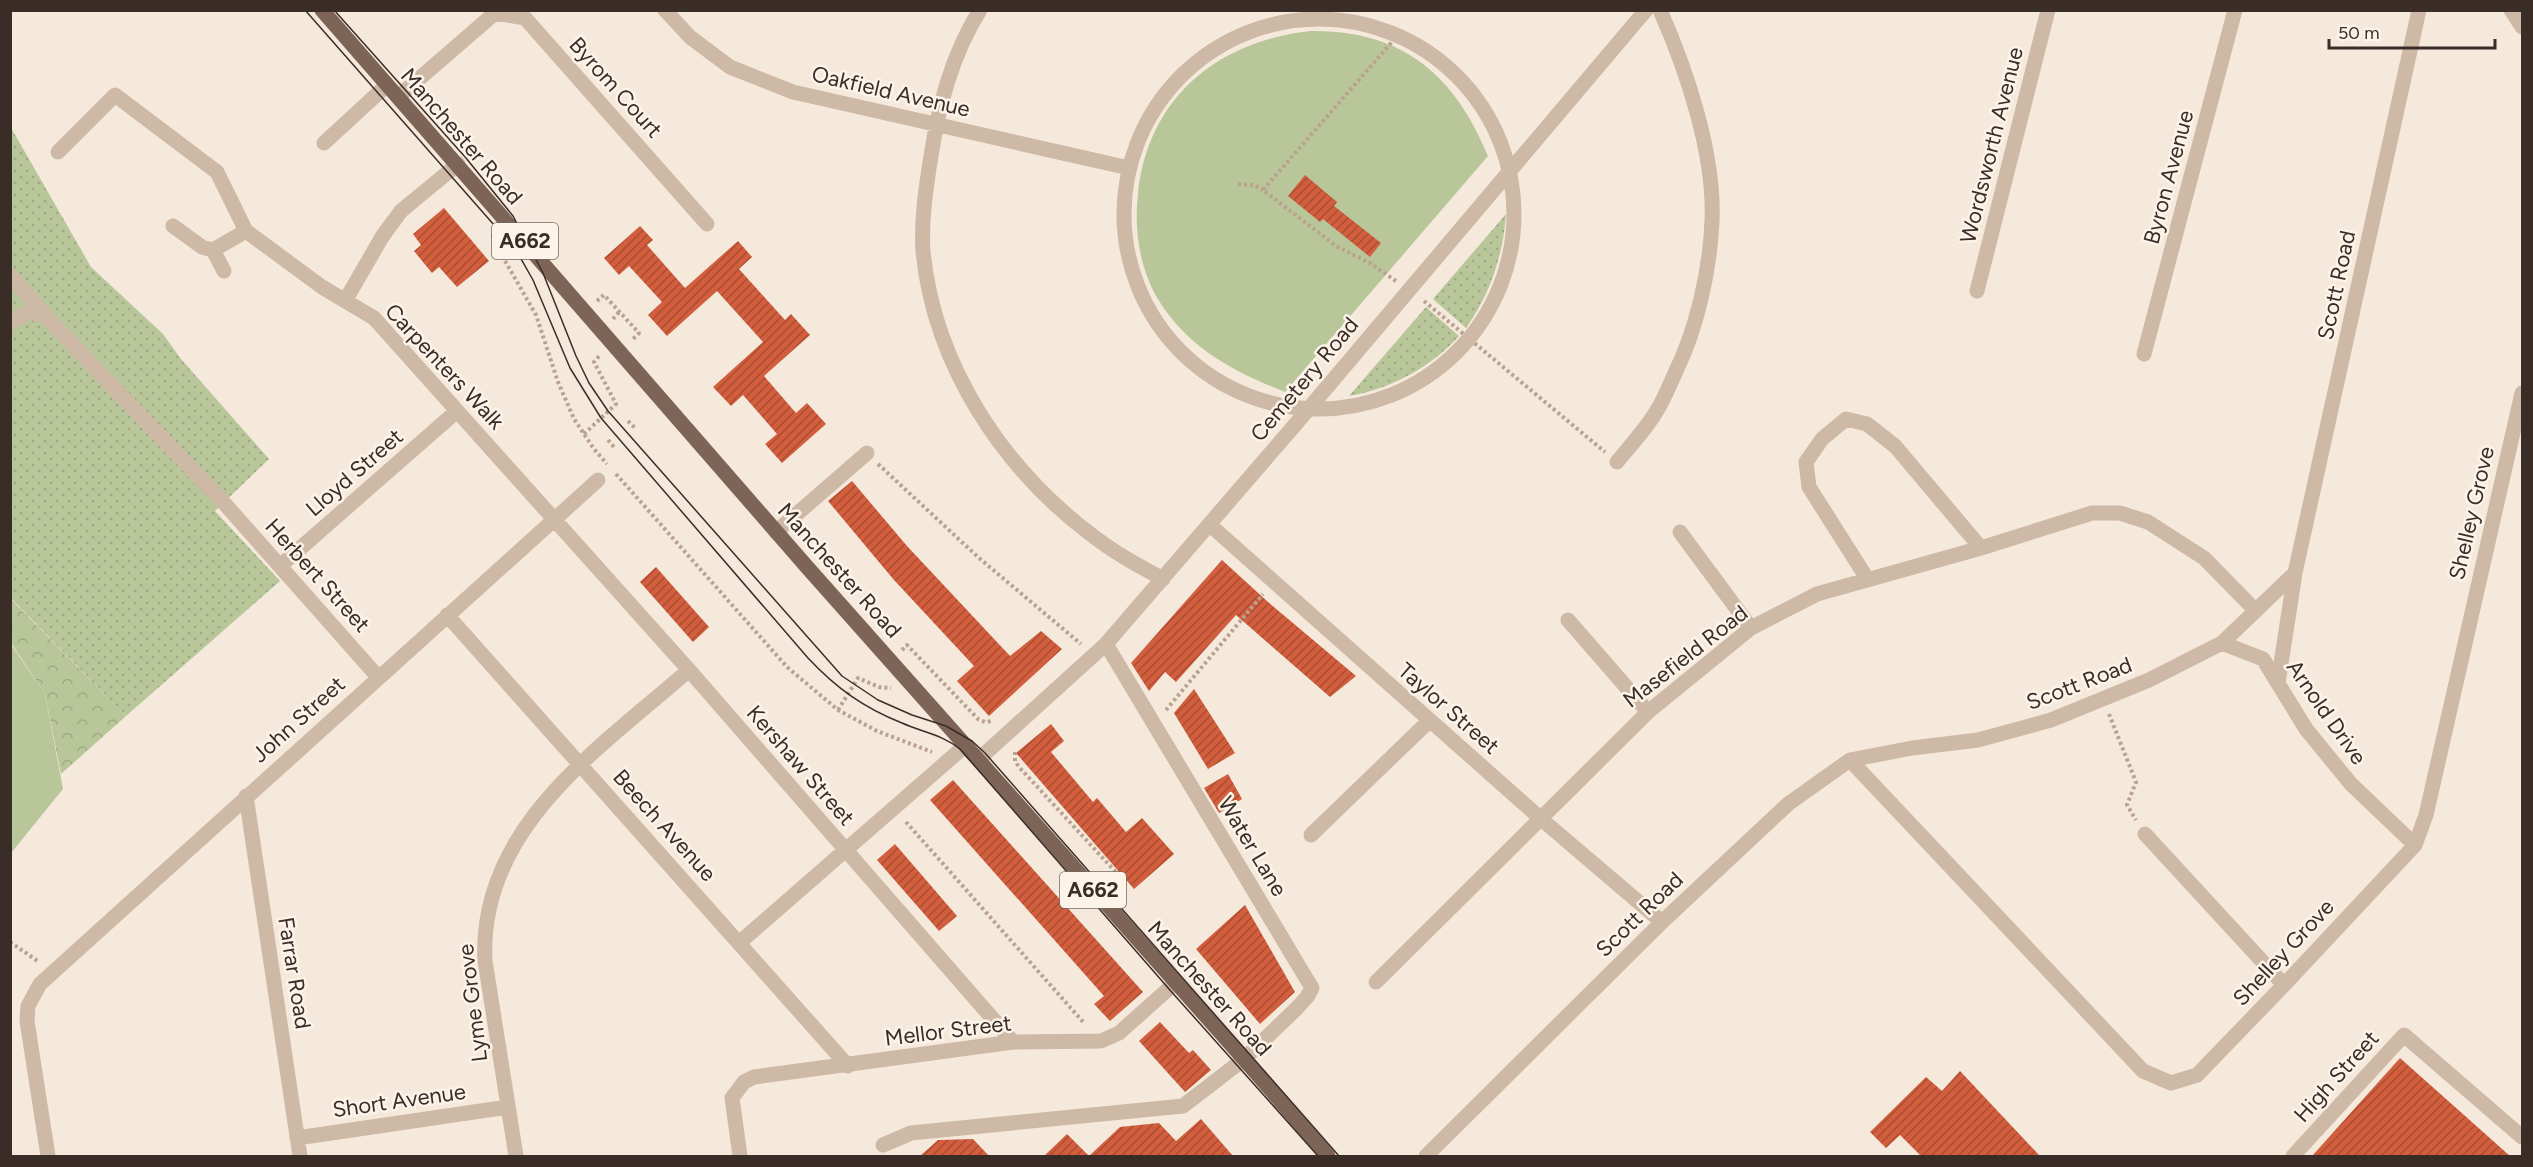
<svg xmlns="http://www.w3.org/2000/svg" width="2533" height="1167" viewBox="0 0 2533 1167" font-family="Figtree,sans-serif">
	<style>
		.grass { fill: url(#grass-dots) }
		.forest { fill: url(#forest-crowns) }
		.park { fill: #b8c69a }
		.building { fill: url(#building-hatch) }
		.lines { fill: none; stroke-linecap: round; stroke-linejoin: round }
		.path { stroke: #baa290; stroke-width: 4; stroke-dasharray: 3 3; stroke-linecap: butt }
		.minor { stroke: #ceb8a6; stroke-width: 15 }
		.major { stroke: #7d6457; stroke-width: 15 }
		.tram { stroke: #3a2d28; stroke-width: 1.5 }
		.labels { text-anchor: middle; stroke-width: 5; stroke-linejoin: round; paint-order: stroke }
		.shield { fill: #fcf3e9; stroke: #746862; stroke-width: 1.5 }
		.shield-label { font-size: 21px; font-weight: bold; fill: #3a2d28 }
		.street-label { font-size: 22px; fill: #3a2d28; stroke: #fcf3e9 }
	</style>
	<defs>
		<pattern id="grass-dots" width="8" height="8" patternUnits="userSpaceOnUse" patternTransform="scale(1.5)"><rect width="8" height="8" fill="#b8c69a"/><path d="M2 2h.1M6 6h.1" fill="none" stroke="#9faa85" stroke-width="1.8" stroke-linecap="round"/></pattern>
		<pattern id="forest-crowns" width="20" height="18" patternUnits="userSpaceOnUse" patternTransform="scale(1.5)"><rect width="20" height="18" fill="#b8c69a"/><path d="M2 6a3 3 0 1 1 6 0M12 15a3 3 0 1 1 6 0" fill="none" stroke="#9faa85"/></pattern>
		<pattern id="building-hatch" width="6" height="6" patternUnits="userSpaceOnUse" patternTransform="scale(1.5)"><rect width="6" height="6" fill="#d25e3d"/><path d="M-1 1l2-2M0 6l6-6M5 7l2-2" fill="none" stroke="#ab4e33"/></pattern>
	</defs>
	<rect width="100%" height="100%" fill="#f5e9dc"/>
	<path class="grass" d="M 10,126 L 91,267 L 163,334 L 181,359 L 269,459 L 215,511 L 280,581 L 126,716 L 11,598 Z
		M 1506,214 C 1503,256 1490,294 1466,328 L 1433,299 Z
		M 1426,307 L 1459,336 C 1431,367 1391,389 1349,396 Z"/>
	<path class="forest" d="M 10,598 L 126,716 L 61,774 L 45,694 L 11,643 Z"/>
	<path class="park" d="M 1311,31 C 1402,30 1454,74 1488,156 L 1285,392 C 1232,371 1186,347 1156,296 C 1139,265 1134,228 1138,194 C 1148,97 1218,41 1311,31 Z
		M 10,643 L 45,694 L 63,789 L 11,853 Z"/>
	<path class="building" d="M 1305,175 L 1337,202 L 1334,206 L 1381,243 L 1370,257 L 1323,219 L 1320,222 L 1288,196 Z
		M 444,208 L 489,261 L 457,287 L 439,267 L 432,273 L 414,251 L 421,245 L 413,234 Z
		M 640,226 L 653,240 L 647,245 L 685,288 L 738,241 L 752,257 L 739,269 L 785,320 L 791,314 L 810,335 L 764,376 L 796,413 L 807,403 L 826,424 L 782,463 L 765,444 L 777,434 L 743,395 L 731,406 L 713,387 L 763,342 L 717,291 L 667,336 L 648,315 L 662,302 L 629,266 L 619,275 L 604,258 Z
		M 852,481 L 907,546 L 1010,656 L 1041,631 L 1062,649 L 989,716 L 957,681 L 974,666 L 894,580 L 828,501 Z
		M 1222,560 L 1268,602 L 1356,676 L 1330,697 L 1236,615 L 1176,682 L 1165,672 L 1149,691 L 1131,663 Z
		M 656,567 L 709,627 L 693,642 L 640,582 Z
		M 1194,689 L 1235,753 L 1208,769 L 1174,713 Z
		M 1051,724 L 1064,741 L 1051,752 L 1093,802 L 1097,798 L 1126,832 L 1142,818 L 1174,854 L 1134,889 L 1016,753 Z
		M 1228,774 L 1242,799 L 1219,813 L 1204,788 Z
		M 953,780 L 1143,992 L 1110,1021 L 1094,1004 L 1104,996 L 930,800 Z
		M 895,844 L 957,916 L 939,931 L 877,860 Z
		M 1245,905 L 1295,992 L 1260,1024 L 1196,949 Z
		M 1160,1022 L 1189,1053 L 1193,1050 L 1211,1070 L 1185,1092 L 1139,1041 Z
		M 2400,1058 L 2510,1156 L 2312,1156 Z
		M 1960,1071 L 2040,1156 L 1921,1156 L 1900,1135 L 1886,1148 L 1870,1132 L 1926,1077 L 1942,1091 Z
		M 1201,1119 L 1233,1156 L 1044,1156 L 1067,1134 L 1089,1156 L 1120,1127 L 1159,1123 L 1176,1141 Z
		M 973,1139 L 989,1156 L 920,1156 L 938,1140 Z"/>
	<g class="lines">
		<path class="path" d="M 1330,18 L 1331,10
			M 1238,184 L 1254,185 L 1263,190
			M 494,235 L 492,238 L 536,315 L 558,382 L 574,419 L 594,449 L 607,464
			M 1396,281 L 1370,263 L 1336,246 L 1263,190 L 1398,35
			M 597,301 L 604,295 L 639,333 L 632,340
			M 1424,301 L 1605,452
			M 613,319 L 619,312
			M 628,421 L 636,429
			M 584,434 L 616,404 L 594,362 L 601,354
			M 608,440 L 614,447
			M 878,464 L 979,558 L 1081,644
			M 616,474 L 787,667 L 838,710 L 877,731 L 932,752
			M 902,650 L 907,645 L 978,719 L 985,722 L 992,721
			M 838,710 L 858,678 L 879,687 L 891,688
			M 1166,710 L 1263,594
			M 2109,714 L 2136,782 L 2127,805 L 2136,820
			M 1015,752 L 1015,761 L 1019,767 L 1124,881 L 1115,889
			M 906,822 L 1084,1023
			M 10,942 L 39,962"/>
		<path class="minor" d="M 665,10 L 690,37 L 730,67 L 793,92 L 1129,168
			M 980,10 C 952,55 939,104 931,156 C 926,187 921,220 923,251 C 934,365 1003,469 1093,536 C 1115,553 1139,566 1163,579
			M 2511,10 L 2522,27
			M1124 214a195 195 0 1 1 390 0a195 195 0 1 1-390 0Z
			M 398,97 L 495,13 L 525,18 L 707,224
			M 324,143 L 387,85
			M 58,152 L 115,95 L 217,172 L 246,231 L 322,287 L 374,318 L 689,670 L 1013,1042
			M 173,226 L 202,247 L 213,250 L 246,231
			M 213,250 L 224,271
			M 10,275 L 53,324 L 224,503 L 378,677
			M 1977,291 L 2048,10
			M 345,301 L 382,237 L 401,211 L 458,164
			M 10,323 L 27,312 L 45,315
			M 2144,354 L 2235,10
			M 1617,462 C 1630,446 1645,430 1656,412 C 1664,400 1670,384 1676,371 C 1697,328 1710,270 1712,221 C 1715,155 1687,71 1660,10
			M 1210,525 L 1540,818 L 1662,922
			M 776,532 L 867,453
			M 1680,532 L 1751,628
			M 280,566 L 457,411
			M 1868,580 L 1809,487 L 1806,462 L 1822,439 L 1846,419 L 1867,424 L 1895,446 L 1981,548
			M 447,615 L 848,1066
			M 1568,620 L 1648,712
			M 2222,643 L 2263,659 L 2306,729 L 2351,784 L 2415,845
			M 2278,683 L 2295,573
			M 979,759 L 1106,644 L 1306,412 L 1646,10
			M 1850,760 L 2143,1071 L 2171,1083 L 2197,1075 L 2284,985 L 2415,845 L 2426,815 L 2522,393
			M 246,796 L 300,1156
			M 2145,834 L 2284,985
			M 1311,835 L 1429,721
			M 739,943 L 966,745
			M 1376,982 L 1648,712 L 1751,628 L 1817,594 L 1981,548 L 2092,513 L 2120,513 L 2148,522 L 2204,558 L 2256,611
			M 297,1138 L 508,1107
			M 883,1145 L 911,1133 L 1183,1106 L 1244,1059 L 1296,1009 L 1307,997 L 1312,988 L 1106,644
			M 48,1156 L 27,1021 L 28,1006 L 40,984 L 598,480
			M 516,1156 L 485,961 C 478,828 600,748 689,670
			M 740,1156 L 732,1098 L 744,1082 L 754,1077 L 1013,1042 L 1101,1041 L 1119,1033 L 1175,983
			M 1426,1156 L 1662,922 L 1788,804 L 1850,760 L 1912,748 L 1978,740 L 2051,720 L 2149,680 L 2222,643 L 2295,573 L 2419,10
			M 2293,1156 L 2404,1035 L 2522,1137"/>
		<path class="major" d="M 322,10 L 807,567 L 1244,1059 L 1328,1156"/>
		<path class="tram" d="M 305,10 L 516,250 L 533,280 L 570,368 L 601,418 L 808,658 C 836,688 864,708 902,723 C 922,732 943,735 960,749 L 1169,989 L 1318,1156
			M 334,10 L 466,158 L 513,216 L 543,273 L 576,356 L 589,383 L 608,411 L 842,676 L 878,700 L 912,715 L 946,726 L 972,741 L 985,753 L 1339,1156"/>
	</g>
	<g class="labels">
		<g class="shield">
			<rect x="492" y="223" width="66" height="36" rx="4.5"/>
			<rect x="1060" y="872" width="66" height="36" rx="4.5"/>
		</g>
		<g class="shield-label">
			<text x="525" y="248">A662</text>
			<text x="1093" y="897">A662</text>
		</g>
		<g class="street-label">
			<text transform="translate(616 87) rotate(48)" y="8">Byrom Court</text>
			<text transform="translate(891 91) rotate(13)" y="8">Oakfield Avenue</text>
			<text transform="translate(462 136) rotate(49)" y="8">Manchester Road</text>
			<text transform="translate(1991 145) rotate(-76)" y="8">Wordsworth Avenue</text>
			<text transform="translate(2168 177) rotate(-75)" y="8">Byron Avenue</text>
			<text transform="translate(2336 285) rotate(-78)" y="8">Scott Road</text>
			<text transform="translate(445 366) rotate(47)" y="8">Carpenters Walk</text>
			<text transform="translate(1304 379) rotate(-50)" y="8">Cemetery Road</text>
			<text transform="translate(354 472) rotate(-41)" y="8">Lloyd Street</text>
			<text transform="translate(2471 513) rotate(-77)" y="8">Shelley Grove</text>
			<text transform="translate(840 570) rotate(48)" y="8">Manchester Road</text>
			<text transform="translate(318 575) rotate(48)" y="8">Herbert Street</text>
			<text transform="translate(1685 656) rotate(-38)" y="8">Masefield Road</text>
			<text transform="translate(2079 683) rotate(-21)" y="8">Scott Road</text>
			<text transform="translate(1449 708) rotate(41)" y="8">Taylor Street</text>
			<text transform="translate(2327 712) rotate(55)" y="8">Arnold Drive</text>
			<text transform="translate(298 719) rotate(-42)" y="8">John Street</text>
			<text transform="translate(801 765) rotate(49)" y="8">Kershaw Street</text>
			<text transform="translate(665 825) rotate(48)" y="8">Beech Avenue</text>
			<text transform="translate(1253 846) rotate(59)" y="8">Water Lane</text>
			<text transform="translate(1639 914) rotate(-44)" y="8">Scott Road</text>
			<text transform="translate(2283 952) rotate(-47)" y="8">Shelley Grove</text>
			<text transform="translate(295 973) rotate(81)" y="8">Farrar Road</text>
			<text transform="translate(1210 988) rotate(48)" y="8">Manchester Road</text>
			<text transform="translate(472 1003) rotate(-97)" y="8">Lyme Grove</text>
			<text transform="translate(948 1030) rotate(-7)" y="8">Mellor Street</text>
			<text transform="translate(2336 1076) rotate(-48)" y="8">High Street</text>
			<text transform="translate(399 1100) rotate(-8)" y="8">Short Avenue</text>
		</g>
	</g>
	<rect width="2533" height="1167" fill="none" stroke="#3a2d28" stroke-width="24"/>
	<path d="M2329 39v9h166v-9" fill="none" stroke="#3a2d28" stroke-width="3"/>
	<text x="2338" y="39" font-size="18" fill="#3a2d28" stroke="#fcf3e9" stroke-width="4.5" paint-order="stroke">50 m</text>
</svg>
